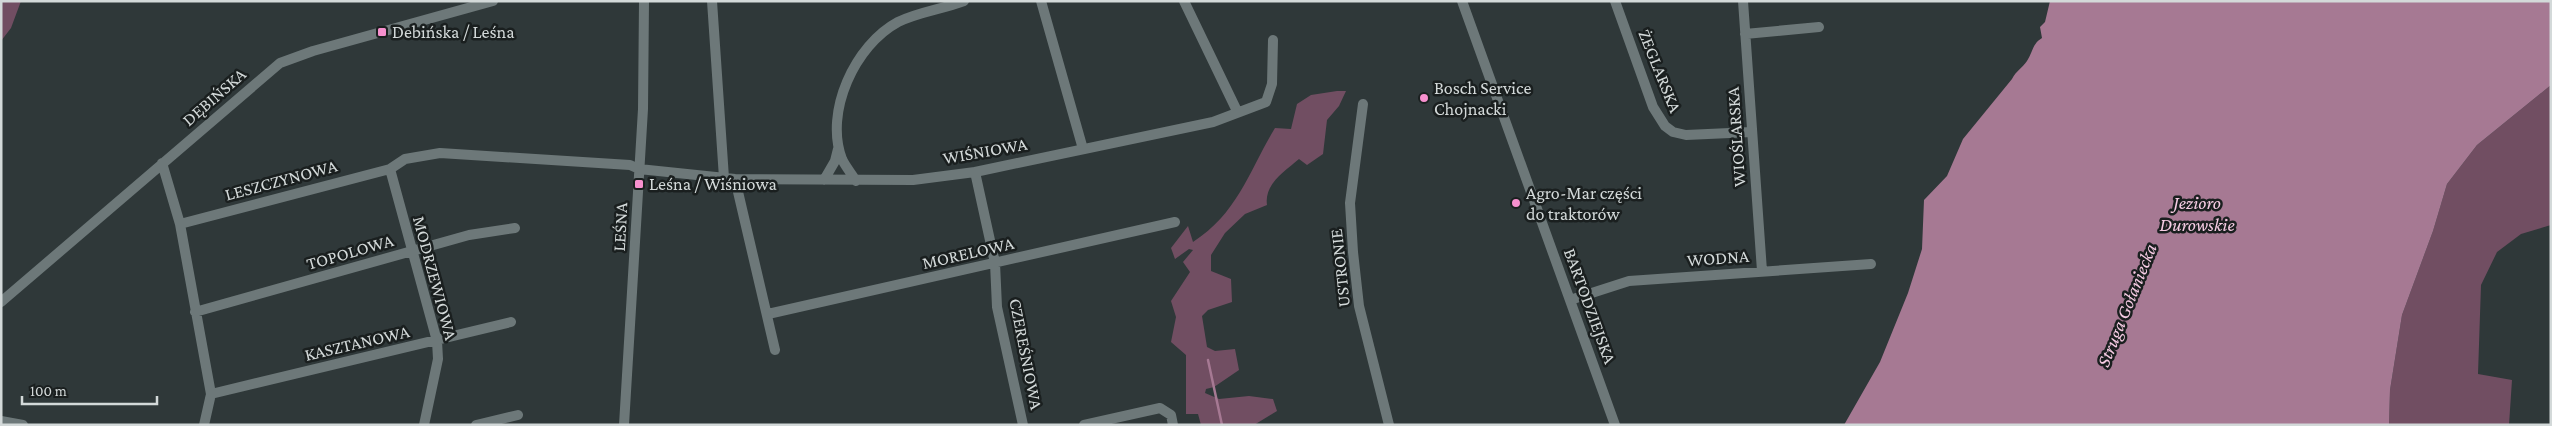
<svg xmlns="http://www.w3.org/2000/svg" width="2552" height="426" viewBox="0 0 2552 426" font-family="'Crimson Pro',serif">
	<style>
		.green { fill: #714e62 }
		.water { fill: #a67993 }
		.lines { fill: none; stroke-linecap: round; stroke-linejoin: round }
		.stream { stroke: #a67993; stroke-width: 2.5 }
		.minor { stroke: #6d7879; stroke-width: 10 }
		.poi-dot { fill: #f790ce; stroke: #1a1f1f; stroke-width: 2 }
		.labels { text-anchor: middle; stroke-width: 5; stroke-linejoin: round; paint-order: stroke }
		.poi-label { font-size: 18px; fill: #d3d9d9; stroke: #1a1f1f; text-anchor: start }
		.street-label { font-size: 18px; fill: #d3d9d9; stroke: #1a1f1f }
		.water-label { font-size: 19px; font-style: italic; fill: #f8cde5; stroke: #1a1f1f }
	</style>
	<rect width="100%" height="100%" fill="#2f3839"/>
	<path class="green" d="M 1,1 L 21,1 L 11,28 L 1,41 Z
		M 2551,85 L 2551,225 L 2521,234 L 2497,252 L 2481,285 L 2478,374 L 2512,380 L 2509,425 L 2389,425 L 2390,390 L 2402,315 L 2433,231 L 2447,184 L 2477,145 Z
		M 1337,91 L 1346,91 L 1339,106 L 1327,120 L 1323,154 L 1307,165 L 1299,159 C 1284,172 1264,184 1267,205 L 1245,214 L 1225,233 L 1211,255 L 1211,271 L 1231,279 L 1232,302 L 1208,310 L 1202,316 L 1207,347 L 1215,351 L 1235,349 L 1239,370 L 1214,387 L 1206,389 L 1205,393 L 1219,399 L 1249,396 L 1273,399 L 1277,411 L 1254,425 L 1201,425 L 1198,414 L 1186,414 L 1186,355 L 1171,342 L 1176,317 L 1171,301 L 1190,272 L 1183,262 L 1193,250 L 1189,249 L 1175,259 L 1171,248 L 1188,226 L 1193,242 C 1238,213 1249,171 1275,128 L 1291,129 L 1297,104 L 1311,95 Z"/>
	<path class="water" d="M 2050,1 L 2551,1 L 2551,85 L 2477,145 L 2447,184 L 2433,231 L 2402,315 L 2390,390 L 2389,425 L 1844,425 L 1880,362 L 1908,293 L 1922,249 L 1924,200 L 1947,176 L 1963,139 L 2012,79 C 2016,71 2022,68 2027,61 C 2033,52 2032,44 2042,38 L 2040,27 L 2045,22 Z"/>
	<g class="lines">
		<path class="stream" d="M 1208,360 L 1222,425"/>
		<path class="minor" d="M 712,1 L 724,178
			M 1041,1 L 1083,149
			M 1184,1 L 1237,111
			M 1462,1 L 1615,425
			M 1615,1 L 1653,107 L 1665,126 L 1673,132 L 1686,135 L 1752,132
			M 1743,1 L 1762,271
			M 1745,34 L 1819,27
			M 1363,104 L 1350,203 L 1353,252 L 1359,306 L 1389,425
			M 162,163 L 180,224 L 211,394 L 204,425
			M 390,169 L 437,341 L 438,359 L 424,425
			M 975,172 L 995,263 L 997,307 L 1023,425
			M 735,179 L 775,350
			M 824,180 L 835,161 L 838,149
			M 856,181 C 852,174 845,166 842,159 C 824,112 855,45 898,22 C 918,12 943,9 964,1
			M 180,224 L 390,169 L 405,159 L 440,153 L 630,165 L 639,169 L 735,179 L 913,180 L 975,172 L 1213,122 L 1266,102 L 1272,84 L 1273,40
			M 1570,300 L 1629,281 L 1871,264
			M 1,302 L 280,63 L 313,51 L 493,1
			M 195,312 L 469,235 L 515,228
			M 768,314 L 1175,222
			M 211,394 L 511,322
			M 1,421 L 23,425
			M 476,425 L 518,415
			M 624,425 L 643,109 L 644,1
			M 1084,425 L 1160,408 L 1171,415 L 1173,425"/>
	</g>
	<g class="poi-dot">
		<rect x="377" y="27" width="10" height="10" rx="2.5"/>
		<circle cx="1424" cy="98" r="5"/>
		<rect x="634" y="179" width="10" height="10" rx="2.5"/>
		<circle cx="1516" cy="203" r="5"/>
	</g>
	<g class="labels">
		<g class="poi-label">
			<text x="392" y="38">Debińska / Leśna</text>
			<text x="1434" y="94">Bosch Service<tspan x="1434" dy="21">Chojnacki</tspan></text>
			<text x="649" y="190">Leśna / Wiśniowa</text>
			<text x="1526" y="199">Agro-Mar części<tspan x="1526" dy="21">do traktorów</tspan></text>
		</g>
		<g class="street-label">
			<text transform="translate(1660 71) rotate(68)" y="6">ŻEGLARSKA</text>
			<text transform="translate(214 97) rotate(-41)" y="6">DĘBIŃSKA</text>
			<text transform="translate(1736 137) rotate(-94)" y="6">WIOŚLARSKA</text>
			<text transform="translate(985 151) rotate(-10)" y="6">WIŚNIOWA</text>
			<text transform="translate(281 180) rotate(-15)" y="6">LESZCZYNOWA</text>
			<text transform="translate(620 227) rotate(-87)" y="6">LEŚNA</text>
			<text transform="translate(350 252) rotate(-16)" y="6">TOPOLOWA</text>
			<text transform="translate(968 253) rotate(-13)" y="6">MORELOWA</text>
			<text transform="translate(1718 258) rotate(-4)" y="6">WODNA</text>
			<text transform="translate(1340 268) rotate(-96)" y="6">USTRONIE</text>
			<text transform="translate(435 278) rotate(75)" y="6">MODRZEWIOWA</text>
			<text transform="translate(1590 306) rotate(70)" y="6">BARTODZIEJSKA</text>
			<text transform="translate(357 343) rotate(-13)" y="6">KASZTANOWA</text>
			<text transform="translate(1026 354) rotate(79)" y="6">CZEREŚNIOWA</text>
		</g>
		<g class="water-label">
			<text x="2197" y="209">Jezioro<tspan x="2197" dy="22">Durowskie</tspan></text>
			<text transform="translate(2126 305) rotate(-68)" y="7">Struga Gołaniecka</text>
		</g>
	</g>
	<rect width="2552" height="426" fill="none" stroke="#d3d9d9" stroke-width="5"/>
	<path d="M22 396v8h135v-8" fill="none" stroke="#d3d9d9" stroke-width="2.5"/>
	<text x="30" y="396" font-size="15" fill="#d3d9d9" stroke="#1a1f1f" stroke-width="4" paint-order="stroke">100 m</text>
</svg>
